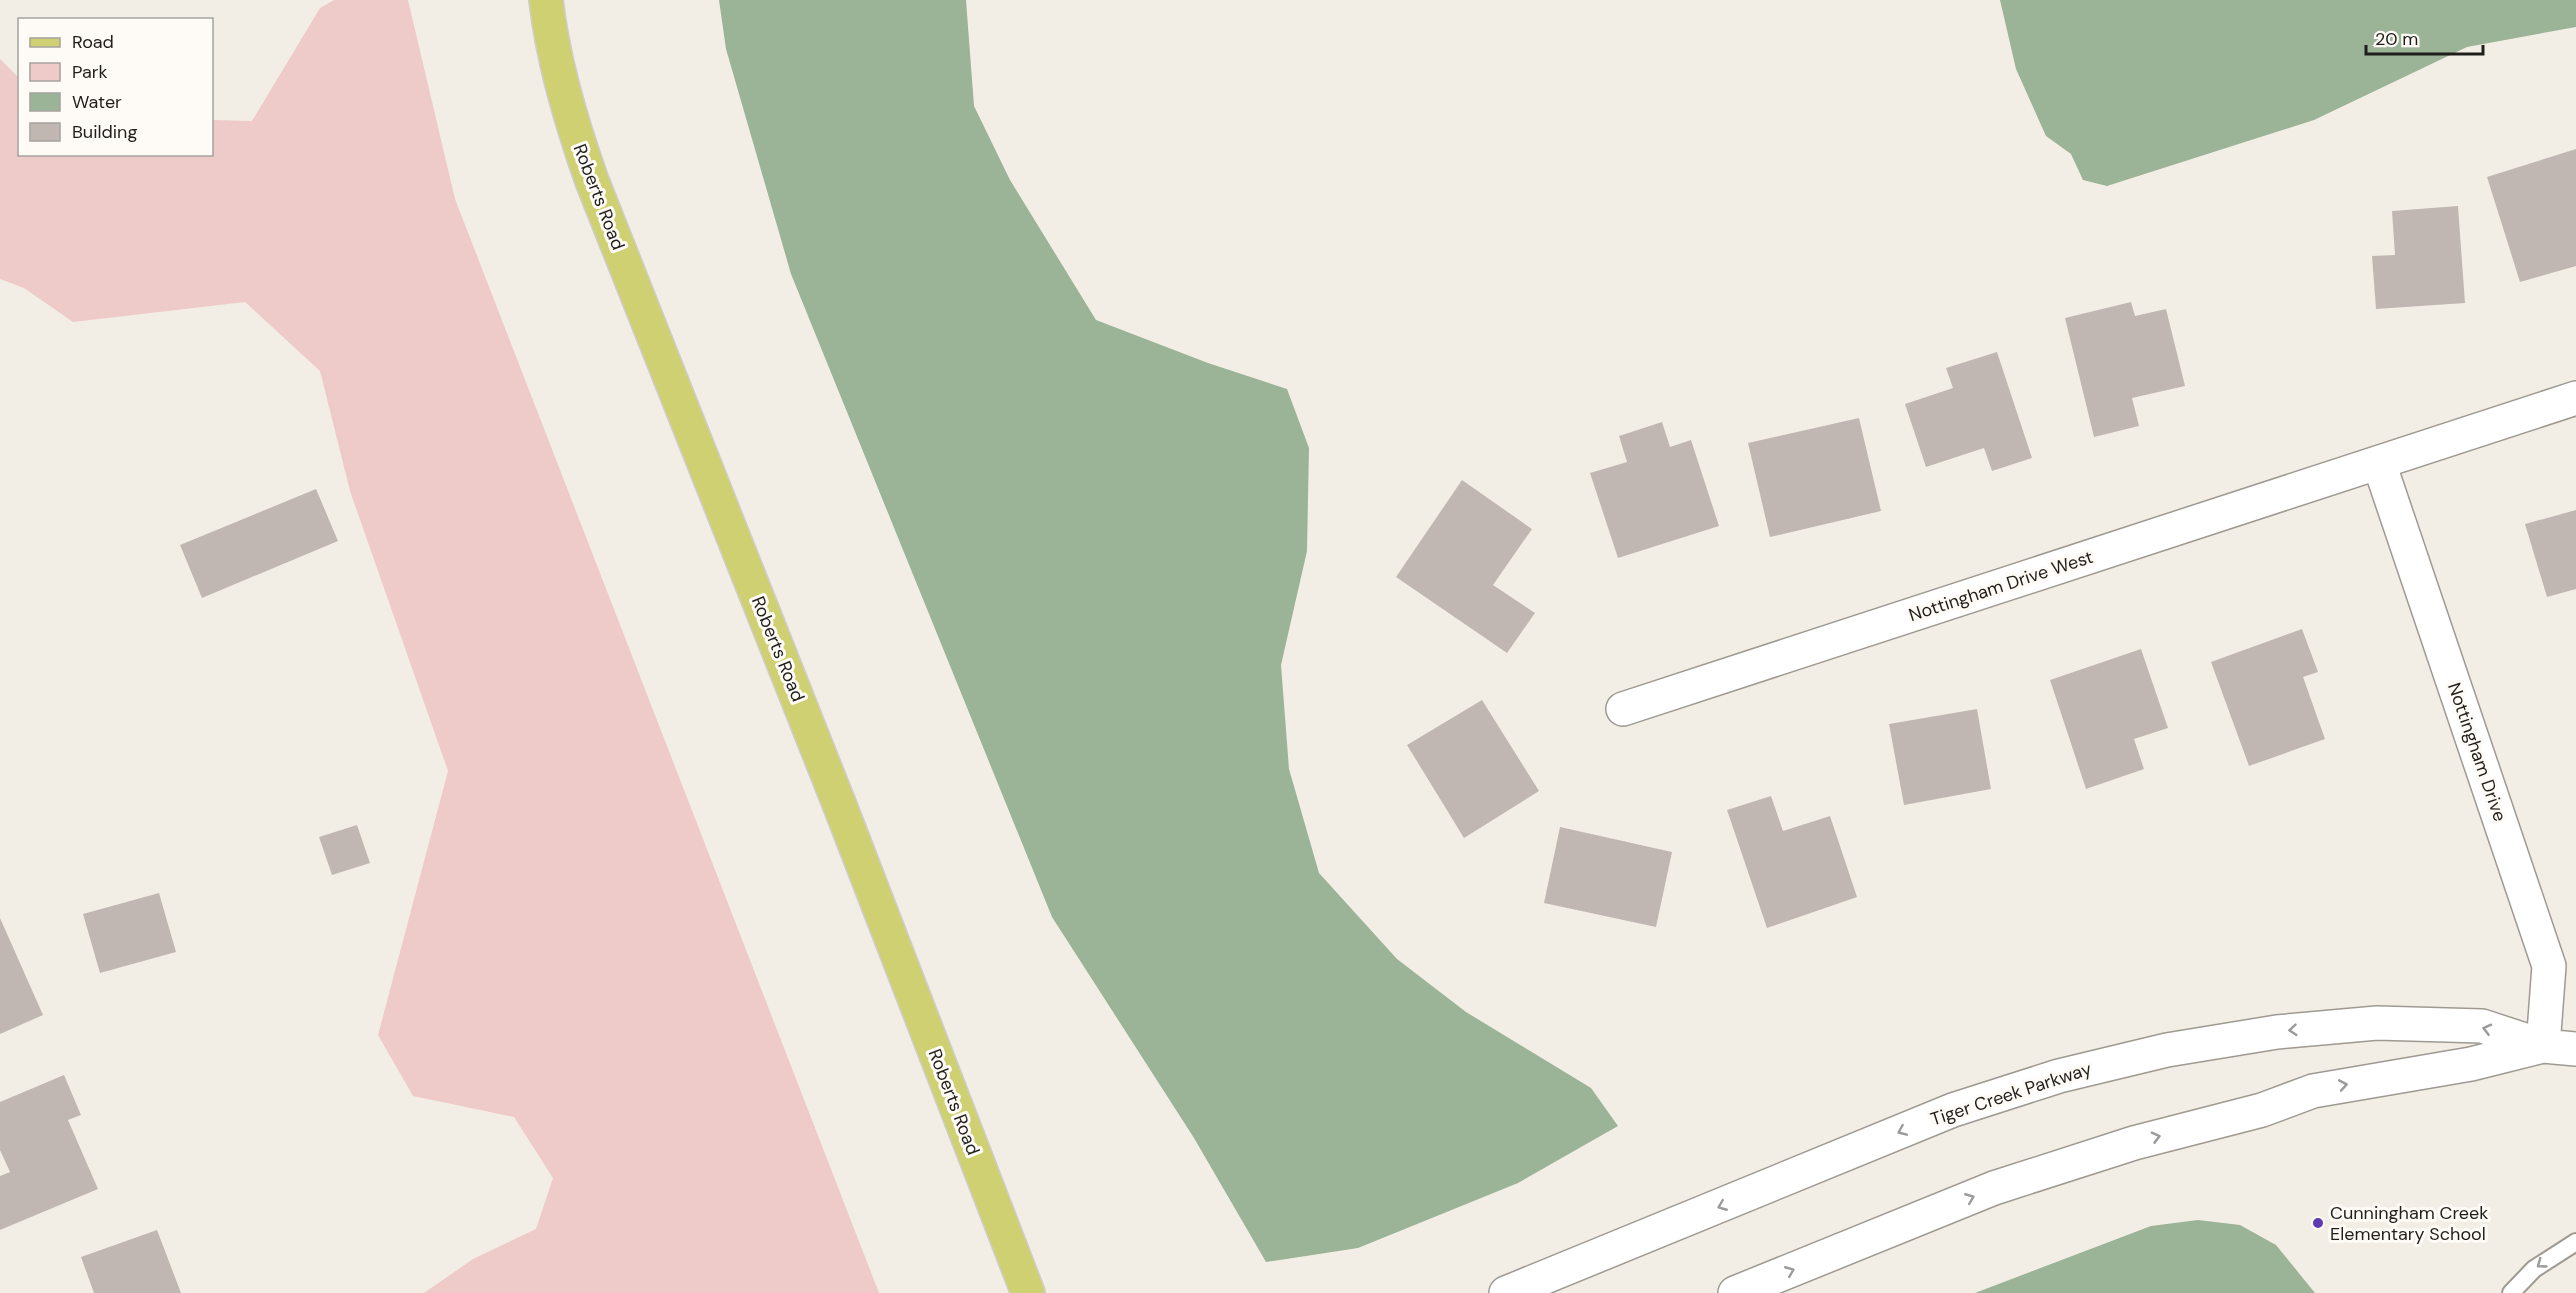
<svg xmlns="http://www.w3.org/2000/svg" width="2576" height="1293" viewBox="0 0 2576 1293" font-family="'DM Sans',sans-serif">
	<style>
		.green { fill: #eecac8 }
		.water { fill: #9bb396 }
		.building { fill: #c1b7b2 }
		.lines { fill: none; stroke-linecap: round; stroke-linejoin: round }
		.service-casing { stroke: #9f9a91; stroke-width: 20 }
		.minor-casing { stroke: #9f9a91; stroke-width: 36 }
		.primary-casing { stroke: #cececd; stroke-width: 36 }
		.service { stroke: #fff; stroke-width: 16 }
		.minor { stroke: #fff; stroke-width: 33 }
		.primary { stroke: #cfd071; stroke-width: 33 }
		.oneway { stroke: #9b9a98 }
		.poi-dot { fill: #5e39b1; stroke: #fefbf6; stroke-width: 2 }
		.labels { text-anchor: middle; stroke-width: 6; stroke-linejoin: round; paint-order: stroke }
		.street-label { font-size: 18px; fill: #201e1b; stroke: #fefbf6 }
		.poi-label { font-size: 18px; fill: #201e1b; stroke: #fefbf6; text-anchor: start }
	</style>
	<rect width="100%" height="100%" fill="#f3eee5"/>
	<path class="green" d="M 334,0 L 408,0 L 455,199 L 879,1293 L 424,1293 L 473,1259 L 536,1229 L 553,1178 L 514,1117 L 413,1096 L 378,1035 L 448,771 L 350,491 L 320,371 L 245,302 L 73,322 L 24,288 L 0,279 L 0,59 L 19,78 L 20,154 L 212,154 L 212,120 L 252,121 L 320,8 Z"/>
	<path class="water" d="M 719,0 L 966,0 L 974,106 L 1010,180 L 1096,320 L 1208,363 L 1287,389 L 1309,448 L 1307,551 L 1281,665 L 1289,769 L 1319,873 L 1397,959 L 1466,1012 L 1591,1088 L 1618,1126 L 1518,1183 L 1358,1248 L 1266,1262 L 1194,1138 L 1052,917 L 791,274 L 726,49 Z
		M 2000,0 L 2576,0 L 2576,27 L 2467,47 L 2314,120 L 2107,186 L 2083,180 L 2071,154 L 2046,136 L 2016,69 Z
		M 2198,1220 L 2240,1225 L 2276,1245 L 2315,1293 L 1975,1293 L 2151,1226 Z"/>
	<path class="building" d="M 2576,149 L 2576,266 L 2520,282 L 2487,177 Z
		M 2458,206 L 2465,303 L 2376,309 L 2372,256 L 2395,255 L 2392,211 Z
		M 2131,302 L 2135,316 L 2166,309 L 2185,386 L 2132,398 L 2139,426 L 2094,437 L 2065,318 Z
		M 1997,352 L 2032,458 L 1992,471 L 1984,448 L 1926,467 L 1905,404 L 1953,388 L 1946,368 Z
		M 1859,418 L 1881,511 L 1770,537 L 1748,443 Z
		M 1662,422 L 1670,447 L 1691,440 L 1719,526 L 1618,558 L 1590,473 L 1627,462 L 1619,436 Z
		M 1462,480 L 1532,529 L 1493,585 L 1535,613 L 1507,653 L 1396,577 Z
		M 316,489 L 338,541 L 202,598 L 180,545 Z
		M 2576,510 L 2576,589 L 2547,597 L 2525,524 Z
		M 2302,629 L 2318,672 L 2303,677 L 2325,739 L 2249,766 L 2211,662 Z
		M 2141,649 L 2168,728 L 2134,739 L 2144,769 L 2086,789 L 2050,680 Z
		M 1482,700 L 1539,791 L 1464,838 L 1407,745 Z
		M 1977,709 L 1991,789 L 1904,805 L 1889,724 Z
		M 1771,796 L 1783,831 L 1830,816 L 1857,897 L 1767,928 L 1727,810 Z
		M 357,825 L 370,863 L 332,875 L 319,837 Z
		M 1560,827 L 1672,852 L 1656,927 L 1544,903 Z
		M 159,893 L 176,952 L 100,973 L 83,914 Z
		M 0,918 L 43,1015 L 0,1034 Z
		M 64,1075 L 81,1115 L 68,1120 L 98,1189 L 0,1230 L 0,1176 L 10,1172 L 0,1150 L 0,1102 Z
		M 157,1230 L 181,1293 L 94,1293 L 81,1257 Z"/>
	<g class="lines">
		<defs>
			<path id="service" d="M 2511,1293 L 2534,1269 L 2576,1242"/>
			<path id="minor" d="M 2379,463 L 2549,966 L 2543,1046
				M 1623,709 L 2576,398
				M 1506,1293 L 1953,1110 L 2059,1076 L 2167,1050 L 2277,1032 L 2377,1023 L 2482,1026 L 2543,1046 L 2576,1049
				M 1735,1293 L 1994,1188 L 2134,1143 L 2262,1110 L 2313,1091 L 2471,1064 L 2543,1046"/>
			<path id="primary" d="M 546,0 C 553,62 571,122 592,181 L 840,806 L 1028,1293"/>
		</defs>
		<use href="#service" class="service-casing"/>
		<use href="#minor" class="minor-casing"/>
		<use href="#primary" class="primary-casing"/>
		<use href="#service" class="service"/>
		<use href="#minor" class="minor"/>
		<use href="#primary" class="primary"/>
	</g>
	<defs><path id="oneway-chevron" d="M-2-3.5L2.5 0L-2 3.5" fill="none" stroke-width="1.6" stroke-linecap="round" stroke-linejoin="round" transform="scale(1.5)"/></defs>
	<g class="oneway">
		<use href="#oneway-chevron" transform="translate(2487 1029) rotate(-166)"/>
		<use href="#oneway-chevron" transform="translate(2293 1030) rotate(175)"/>
		<use href="#oneway-chevron" transform="translate(2343 1085) rotate(-10)"/>
		<use href="#oneway-chevron" transform="translate(1902 1131) rotate(157)"/>
		<use href="#oneway-chevron" transform="translate(2156 1137) rotate(-15)"/>
		<use href="#oneway-chevron" transform="translate(1970 1198) rotate(-22)"/>
		<use href="#oneway-chevron" transform="translate(1722 1206) rotate(158)"/>
		<use href="#oneway-chevron" transform="translate(2541 1264) rotate(144)"/>
		<use href="#oneway-chevron" transform="translate(1790 1271) rotate(-22)"/>
	</g>
	<circle class="poi-dot" cx="2318" cy="1223" r="6"/>
	<g class="labels">
		<g class="street-label">
			<text transform="translate(599 197) rotate(69)" y="6">Roberts Road</text>
			<text transform="translate(2001 586) rotate(-18)" y="6">Nottingham Drive West</text>
			<text transform="translate(778 649) rotate(68)" y="6">Roberts Road</text>
			<text transform="translate(2477 752) rotate(71)" y="6">Nottingham Drive</text>
			<text transform="translate(2011 1094) rotate(-18)" y="6">Tiger Creek Parkway</text>
			<text transform="translate(954 1102) rotate(69)" y="6">Roberts Road</text>
		</g>
		<g class="poi-label">
			<text x="2330" y="1219">Cunningham Creek<tspan x="2330" dy="21">Elementary School</tspan></text>
		</g>
	</g>
	<rect x="18" y="18" width="195" height="138" fill="#fefbf6" stroke="#a5a39e" stroke-width="1.5"/>
	<rect x="30" y="38" width="30" height="9" fill="#cfd071" stroke="#a5a39e" stroke-width="1.5"/>
	<text x="72" y="48" font-size="18" fill="#201e1b">Road</text>
	<rect x="30" y="63" width="30" height="18" fill="#eecac8" stroke="#a5a39e" stroke-width="1.5"/>
	<text x="72" y="78" font-size="18" fill="#201e1b">Park</text>
	<rect x="30" y="93" width="30" height="18" fill="#9bb396" stroke="#a5a39e" stroke-width="1.5"/>
	<text x="72" y="108" font-size="18" fill="#201e1b">Water</text>
	<rect x="30" y="123" width="30" height="18" fill="#c1b7b2" stroke="#a5a39e" stroke-width="1.5"/>
	<text x="72" y="138" font-size="18" fill="#201e1b">Building</text>
	<path d="M2366 45v9h117v-9" fill="none" stroke="#201e1b" stroke-width="3"/>
	<text x="2375" y="45" font-size="18" fill="#201e1b" stroke="#fefbf6" stroke-width="4.5" paint-order="stroke">20 m</text>
</svg>
